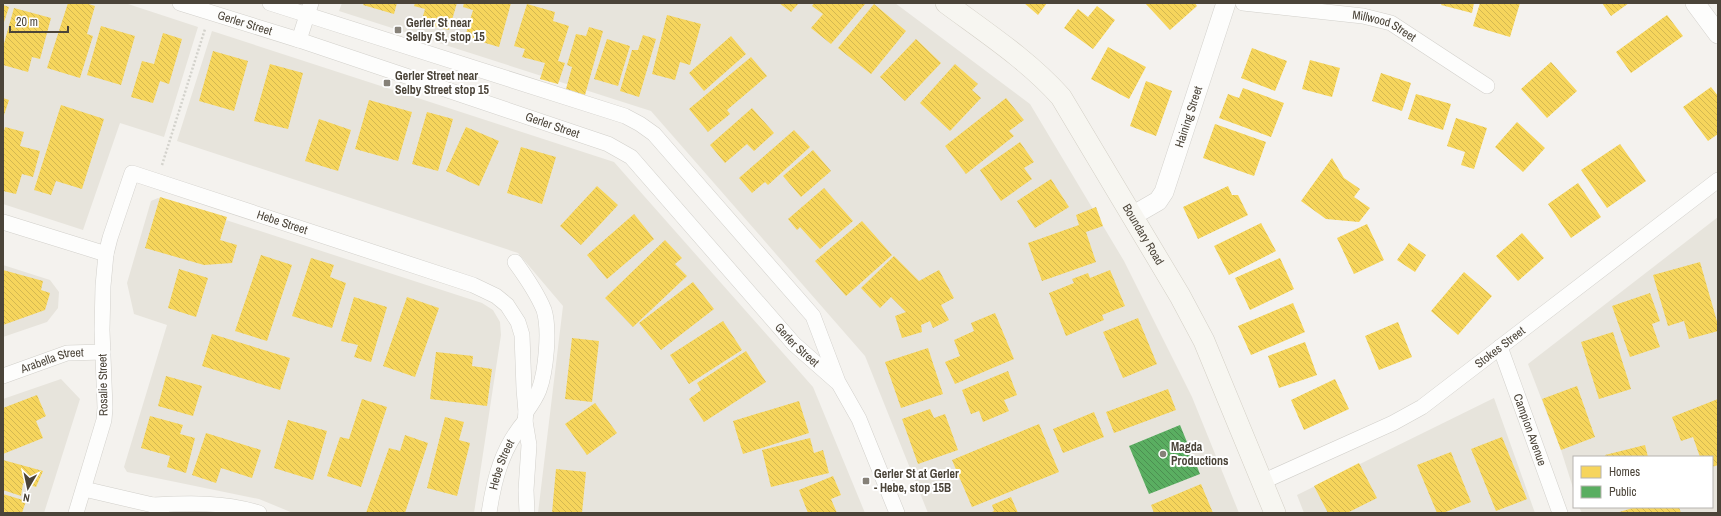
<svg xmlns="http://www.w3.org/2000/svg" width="1721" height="516" viewBox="0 0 1721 516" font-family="'Archivo Narrow',sans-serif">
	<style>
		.residential { fill: #e7e4dc }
		.homes { fill: url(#homes-back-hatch) }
		.public { fill: url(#public-back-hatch) }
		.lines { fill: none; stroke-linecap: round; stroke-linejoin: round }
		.minor-casing { stroke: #d2d0cb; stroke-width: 16 }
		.tertiary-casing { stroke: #d2d0cb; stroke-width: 20 }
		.secondary-casing { stroke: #d3cfc5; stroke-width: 22 }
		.path { stroke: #d3d2cc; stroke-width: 2.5; stroke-dasharray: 2 2; stroke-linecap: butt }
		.minor { stroke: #fdfdfc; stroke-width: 15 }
		.tertiary { stroke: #fdfdfc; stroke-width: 19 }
		.secondary { stroke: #f7f6f1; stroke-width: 21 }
		.poi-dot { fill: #868178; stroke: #fff; stroke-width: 1.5 }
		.labels { text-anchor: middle; stroke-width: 4; stroke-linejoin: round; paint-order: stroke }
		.street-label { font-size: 12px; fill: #4b4439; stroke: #fff }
		.poi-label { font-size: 12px; font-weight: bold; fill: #4b4439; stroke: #fff; text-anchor: start }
	</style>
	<defs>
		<pattern id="homes-back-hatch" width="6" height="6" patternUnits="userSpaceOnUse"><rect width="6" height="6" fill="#f6d55c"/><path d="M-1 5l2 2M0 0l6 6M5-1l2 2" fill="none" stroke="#d4b851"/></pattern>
		<pattern id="public-back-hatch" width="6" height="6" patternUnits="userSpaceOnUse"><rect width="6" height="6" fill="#5aae61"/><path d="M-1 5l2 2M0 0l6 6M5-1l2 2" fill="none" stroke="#4c8f51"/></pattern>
	</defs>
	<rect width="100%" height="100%" fill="#f4f2ee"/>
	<path class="residential" d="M 3,3 L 125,3 L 198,27 L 164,137 L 120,123 L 83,230 L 3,204 Z
		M 342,3 L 895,3 L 1030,104 L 1124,261 L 1192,397 L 1239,513 L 928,513 L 865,356 L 651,111 L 339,11 Z
		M 212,31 L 614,162 L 813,387 L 865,513 L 538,513 L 563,306 L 518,253 L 177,141 Z
		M 158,198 L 482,303 L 493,310 L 500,322 L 501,335 L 474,513 L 293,513 L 259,499 L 127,472 L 124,467 L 167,325 L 134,314 L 127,283 L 151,201 Z
		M 1718,217 L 1718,513 L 1582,513 L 1579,507 L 1712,507 L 1712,457 L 1574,457 L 1574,491 L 1561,450 L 1528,364 Z
		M 3,265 L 50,280 L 59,292 L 58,308 L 47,322 L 3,337 Z
		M 61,379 L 80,399 L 44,513 L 3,513 L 3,399 Z
		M 1494,398 L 1535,513 L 1304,513 L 1297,495 Z"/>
	<path class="homes" d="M 68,3 L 85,3 L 95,6 L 87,34 L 93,36 L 80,78 L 47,68 Z
		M 364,3 L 397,3 L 394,14 L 363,5 Z
		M 415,3 L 457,3 L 449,30 L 421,23 L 425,9 L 414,6 Z
		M 464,3 L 511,3 L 499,47 L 465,37 L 473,10 L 463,7 Z
		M 779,3 L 799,3 L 791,12 Z
		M 814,3 L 864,3 L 865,4 L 831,44 L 811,28 L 823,14 L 812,6 Z
		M 1024,3 L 1047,3 L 1038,15 Z
		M 1145,3 L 1195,3 L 1197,6 L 1170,30 Z
		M 1442,3 L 1474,3 L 1472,13 L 1441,5 Z
		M 1480,3 L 1520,3 L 1510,37 L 1473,26 Z
		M 1602,3 L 1629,3 L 1611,16 Z
		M 527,4 L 555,12 L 553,21 L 569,26 L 558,61 L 565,63 L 558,84 L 540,79 L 545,63 L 522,57 L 525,49 L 514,46 Z
		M 874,4 L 906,31 L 871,74 L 838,48 Z
		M 3,5 L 9,7 L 3,25 Z
		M 1097,6 L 1115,20 L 1093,49 L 1064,28 L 1078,9 L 1088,17 Z
		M 14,8 L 51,18 L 40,59 L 32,57 L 28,72 L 3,65 L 3,47 Z
		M 667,15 L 701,24 L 690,65 L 680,62 L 675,80 L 652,74 Z
		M 1667,15 L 1683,36 L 1631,73 L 1616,52 Z
		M 101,26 L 135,36 L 121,85 L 87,75 Z
		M 589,27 L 603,31 L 585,95 L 566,89 L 572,67 L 567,65 L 576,34 L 586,36 Z
		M 163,33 L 182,39 L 169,84 L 160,81 L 153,103 L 131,97 L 142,61 L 154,64 Z
		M 643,35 L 656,39 L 639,97 L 620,91 L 632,50 L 638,50 Z
		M 731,36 L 746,54 L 704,91 L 689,73 Z
		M 607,39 L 630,46 L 618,86 L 594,79 Z
		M 916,39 L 941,63 L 905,101 L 880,77 Z
		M 1108,47 L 1146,67 L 1129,99 L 1091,79 Z
		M 1252,48 L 1287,61 L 1275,91 L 1241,78 Z
		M 213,51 L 248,61 L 234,111 L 199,101 Z
		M 751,57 L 767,76 L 727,110 L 730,114 L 708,132 L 689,109 Z
		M 1310,60 L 1340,68 L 1332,97 L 1302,89 Z
		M 1551,62 L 1577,91 L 1547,118 L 1521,89 Z
		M 270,64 L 303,73 L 288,129 L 254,121 Z
		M 955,64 L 978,84 L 972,90 L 981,98 L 950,131 L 920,103 Z
		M 1381,73 L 1411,83 L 1402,111 L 1372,101 Z
		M 1146,81 L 1172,91 L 1156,136 L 1130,126 Z
		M 1711,87 L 1718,96 L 1718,134 L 1708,141 L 1683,107 Z
		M 1243,88 L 1284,103 L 1271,137 L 1219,118 L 1228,94 L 1239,98 Z
		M 1416,94 L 1451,104 L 1443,130 L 1408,119 Z
		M 3,98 L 9,100 L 3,118 Z
		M 1006,98 L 1024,120 L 1009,131 L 1014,136 L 966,174 L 945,146 Z
		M 369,100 L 412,112 L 398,161 L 355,149 Z
		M 61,105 L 104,119 L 82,189 L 56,181 L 51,195 L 34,190 Z
		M 752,108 L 774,133 L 754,151 L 747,144 L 725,163 L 710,145 Z
		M 427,112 L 453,119 L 438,171 L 412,164 Z
		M 1456,118 L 1487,128 L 1474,169 L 1461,165 L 1465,152 L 1447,146 Z
		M 319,119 L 351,130 L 338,171 L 305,161 Z
		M 1517,122 L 1545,148 L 1523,172 L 1495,147 Z
		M 1215,124 L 1266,142 L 1254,176 L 1203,158 Z
		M 5,127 L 24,132 L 20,146 L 40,151 L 33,177 L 22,174 L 16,194 L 3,191 L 3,135 Z
		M 466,127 L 499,141 L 479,186 L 446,171 Z
		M 794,130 L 810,147 L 768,185 L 765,182 L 752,193 L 739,178 Z
		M 1020,142 L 1034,162 L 1024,168 L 1032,179 L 1001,201 L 980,170 Z
		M 1620,144 L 1646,181 L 1607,208 L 1581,170 Z
		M 521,147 L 556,157 L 542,204 L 507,193 Z
		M 813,150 L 831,171 L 801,197 L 783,176 Z
		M 1332,158 L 1344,178 L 1360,189 L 1354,197 L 1370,208 L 1359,222 L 1326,219 L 1301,201 Z
		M 1051,179 L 1069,207 L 1035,228 L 1017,201 Z
		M 1578,183 L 1601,217 L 1571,238 L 1548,204 Z
		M 597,186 L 618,205 L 581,245 L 560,226 Z
		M 1228,186 L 1232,195 L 1238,195 L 1248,215 L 1198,239 L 1183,207 Z
		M 824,188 L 853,221 L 820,249 L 800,227 L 797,230 L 788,219 Z
		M 160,197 L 227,217 L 220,240 L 237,245 L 232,263 L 204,265 L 145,248 Z
		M 1096,207 L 1103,226 L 1086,232 L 1096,262 L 1042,281 L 1028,243 L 1079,225 L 1076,215 Z
		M 634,214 L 654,239 L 607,279 L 587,255 Z
		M 862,221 L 892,255 L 846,296 L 815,261 Z
		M 1261,223 L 1276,251 L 1229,275 L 1214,246 Z
		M 1367,224 L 1384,260 L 1354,274 L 1337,238 Z
		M 1522,233 L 1544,258 L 1518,281 L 1496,256 Z
		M 665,240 L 682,258 L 675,264 L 687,276 L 633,327 L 605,298 Z
		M 1409,243 L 1426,255 L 1415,272 L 1397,260 Z
		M 261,255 L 292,265 L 267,341 L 235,331 Z
		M 894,256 L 919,281 L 939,270 L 954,298 L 941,305 L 949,320 L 933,328 L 930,321 L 921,325 L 922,332 L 902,338 L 895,316 L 906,312 L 891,297 L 880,308 L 861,288 Z
		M 311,258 L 334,265 L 330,277 L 346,283 L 332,328 L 292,316 Z
		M 1280,258 L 1294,289 L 1250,310 L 1235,278 Z
		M 1700,262 L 1718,325 L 1718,331 L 1689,339 L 1684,321 L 1668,326 L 1653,275 Z
		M 179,269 L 208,278 L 196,317 L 168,308 Z
		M 3,270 L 43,281 L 41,290 L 50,293 L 45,310 L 3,325 Z
		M 1110,270 L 1125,306 L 1102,315 L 1104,320 L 1066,336 L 1049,293 L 1074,283 L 1072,279 L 1088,273 L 1090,278 Z
		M 1464,272 L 1492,296 L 1458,335 L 1431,311 Z
		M 693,282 L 714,309 L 661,350 L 639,323 Z
		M 1650,293 L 1660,321 L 1652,324 L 1660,347 L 1630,357 L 1612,306 Z
		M 354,297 L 387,307 L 371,362 L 354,357 L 358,345 L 341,341 Z
		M 407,297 L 439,308 L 415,377 L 383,366 Z
		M 1293,303 L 1305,332 L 1251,355 L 1238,326 Z
		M 995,313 L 1014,359 L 955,384 L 945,362 L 960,356 L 954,340 L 974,331 L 971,323 Z
		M 1138,318 L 1157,364 L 1123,378 L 1103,332 Z
		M 723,321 L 742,350 L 689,384 L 670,355 Z
		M 1398,322 L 1412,357 L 1379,370 L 1365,336 Z
		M 1613,332 L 1631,389 L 1599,399 L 1581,342 Z
		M 212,334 L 290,358 L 280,390 L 202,366 Z
		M 572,338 L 599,341 L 592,402 L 565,399 Z
		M 1305,342 L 1317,375 L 1279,388 L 1268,356 Z
		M 928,348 L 943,394 L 901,408 L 885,362 Z
		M 746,351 L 766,382 L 704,422 L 689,399 L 701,390 L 697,383 Z
		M 436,352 L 473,356 L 472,366 L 492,369 L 487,406 L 430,399 Z
		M 1008,371 L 1017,395 L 1004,400 L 1009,411 L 983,422 L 979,411 L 971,414 L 962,390 Z
		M 166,376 L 202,386 L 193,416 L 158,406 Z
		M 1335,379 L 1349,409 L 1304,430 L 1291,400 Z
		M 1577,386 L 1595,437 L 1561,450 L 1542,399 Z
		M 1168,389 L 1176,410 L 1114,433 L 1106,412 Z
		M 37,395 L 46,416 L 36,421 L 43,438 L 3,454 L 3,408 Z
		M 362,399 L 387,407 L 361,487 L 327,476 L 340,437 L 349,439 Z
		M 1718,399 L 1718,465 L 1712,467 L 1712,457 L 1700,457 L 1693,437 L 1681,441 L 1672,417 Z
		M 799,401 L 809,433 L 743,454 L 733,421 Z
		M 595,403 L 617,433 L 587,455 L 565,424 Z
		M 930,409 L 934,418 L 945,414 L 958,450 L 918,464 L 902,419 Z
		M 1094,412 L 1104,437 L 1063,453 L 1053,429 Z
		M 150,416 L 183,425 L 180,434 L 195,438 L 186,473 L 167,467 L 170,456 L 141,448 Z
		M 445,417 L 464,422 L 459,440 L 470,443 L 457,496 L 427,488 Z
		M 288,420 L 327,431 L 313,480 L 274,468 Z
		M 1039,424 L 1059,472 L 972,507 L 952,460 Z
		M 206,433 L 261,450 L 252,478 L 221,468 L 216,483 L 192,475 Z
		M 405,435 L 428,443 L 405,513 L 366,513 L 389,448 L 400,451 Z
		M 1502,437 L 1527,499 L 1496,511 L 1471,449 Z
		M 810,438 L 814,453 L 823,450 L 829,473 L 771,487 L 762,450 Z
		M 1645,445 L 1648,457 L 1606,457 L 1605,455 Z
		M 1451,452 L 1471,502 L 1443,513 L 1437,513 L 1417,465 Z
		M 3,460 L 43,471 L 36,487 L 23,483 L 21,496 L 3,490 Z
		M 1359,463 L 1377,498 L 1347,513 L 1328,513 L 1314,486 Z
		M 556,469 L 586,472 L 582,513 L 552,513 Z
		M 833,476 L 841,495 L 831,499 L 837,513 L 808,513 L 799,490 Z
		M 1201,484 L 1213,513 L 1154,513 L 1151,505 Z
		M 3,494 L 26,501 L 22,513 L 3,513 Z
		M 1011,497 L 1018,513 L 990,513 L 994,511 L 992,505 Z
		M 1636,507 L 1679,507 L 1681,513 L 1616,513 Z"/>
	<path class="public" d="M 1180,425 L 1200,474 L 1149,494 L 1129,446 Z"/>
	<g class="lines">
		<defs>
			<g id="minor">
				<path id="s1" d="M 180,3 L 299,40 L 608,144 L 631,157 L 794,344 L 836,381"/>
				<path d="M 270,3 L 625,116 L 640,124 L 654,134 L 813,316 L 838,382 L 859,419 L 897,513"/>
				<path id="s2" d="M 1243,3 L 1363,16 L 1391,23 L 1487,86"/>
				<path d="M 299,40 L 311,3"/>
				<path id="s3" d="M 3,222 L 106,254 L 110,238 L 132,173 L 473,285 L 496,296 L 507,305 L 518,322 L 522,335 L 524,389 L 526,412 L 525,421 L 529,445 L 526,490 L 527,513"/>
				<path d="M 515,262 C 526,277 537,293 544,310 C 550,330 546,371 539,390 C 536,398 531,405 526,412"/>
				<path id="s4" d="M 1500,347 L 1560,513"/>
				<path id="s5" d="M 3,376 L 67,353 L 103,352"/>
				<path id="s6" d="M 1262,482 L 1393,423 L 1422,407 L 1718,180"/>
				<path d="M 84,489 L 153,505 L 162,509"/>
				<path d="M 153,505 C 189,503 225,502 259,513"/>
				<path d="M 76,513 L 104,420 L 105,408 L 102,330 L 103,286 L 106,254"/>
				<path id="s7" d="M 489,513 C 494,479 502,448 525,421"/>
			</g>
			<g id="tertiary">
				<path d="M 1695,3 L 1718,34"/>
				<path id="s8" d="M 1132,216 L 1158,201 L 1164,192 L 1226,3"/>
			</g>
			<g id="secondary">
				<path id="s9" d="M 946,3 C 985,32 1028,60 1061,97 L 1180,296 L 1204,341 L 1275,513"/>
			</g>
		</defs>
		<use href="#minor" class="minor-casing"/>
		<use href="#tertiary" class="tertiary-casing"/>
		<use href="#secondary" class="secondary-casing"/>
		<path class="path" d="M 162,165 L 205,29"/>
		<use href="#minor" class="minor"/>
		<use href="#tertiary" class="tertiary"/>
		<use href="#secondary" class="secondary"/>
	</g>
	<g class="poi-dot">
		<rect x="394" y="26" width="8" height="8" rx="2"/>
		<rect x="383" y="79" width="8" height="8" rx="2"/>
		<circle cx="1163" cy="454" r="4"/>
		<rect x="862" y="477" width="8" height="8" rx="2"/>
	</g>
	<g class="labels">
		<g class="street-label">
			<text dy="4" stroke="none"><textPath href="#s1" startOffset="68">Gerler Street</textPath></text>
			<text dy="4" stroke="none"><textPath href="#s2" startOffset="144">Millwood Street</textPath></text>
			<text dy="4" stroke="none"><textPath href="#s8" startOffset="120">Haining Street</textPath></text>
			<text dy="4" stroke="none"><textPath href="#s1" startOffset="392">Gerler Street</textPath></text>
			<text dy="4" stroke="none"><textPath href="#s3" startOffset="351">Hebe Street</textPath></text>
			<text dy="4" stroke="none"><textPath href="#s9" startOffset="309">Boundary Road</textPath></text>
			<text dy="4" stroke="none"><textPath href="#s1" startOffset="728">Gerler Street</textPath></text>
			<text dy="4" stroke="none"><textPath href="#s6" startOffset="275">Stokes Street</textPath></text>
			<text dy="4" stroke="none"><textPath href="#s5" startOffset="52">Arabella Street</textPath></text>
			<text transform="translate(103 385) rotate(-91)" y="4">Rosalie Street</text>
			<text dy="4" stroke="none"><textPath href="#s4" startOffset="88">Campion Avenue</textPath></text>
			<text dy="4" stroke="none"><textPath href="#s7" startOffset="50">Hebe Street</textPath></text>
		</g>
		<g class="poi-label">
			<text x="406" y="27">Gerler St near<tspan x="406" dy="14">Selby St, stop 15</tspan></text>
			<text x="395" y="80">Gerler Street near<tspan x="395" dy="14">Selby Street stop 15</tspan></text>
			<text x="1171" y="451">Magda<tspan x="1171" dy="14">Productions</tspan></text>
			<text x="874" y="478">Gerler St at Gerler<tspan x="874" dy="14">- Hebe, stop 15B</tspan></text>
		</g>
	</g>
	<rect width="1721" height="516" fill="none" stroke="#4b4439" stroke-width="8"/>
	<rect x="1573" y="456" width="140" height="52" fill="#ffffff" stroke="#b7b4b0"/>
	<rect x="1581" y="466" width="20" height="12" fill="#f6d55c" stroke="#b7b4b0"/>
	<text x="1609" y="476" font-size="12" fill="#4b4439">Homes</text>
	<rect x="1581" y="486" width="20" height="12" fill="#5aae61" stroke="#b7b4b0"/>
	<text x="1609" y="496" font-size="12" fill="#4b4439">Public</text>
	<g transform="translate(28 488) rotate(189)" stroke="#ffffff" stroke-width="3" paint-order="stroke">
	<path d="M0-3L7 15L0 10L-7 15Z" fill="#4b4439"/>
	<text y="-6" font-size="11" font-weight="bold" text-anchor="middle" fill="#4b4439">N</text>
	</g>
	<path d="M10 26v6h58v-6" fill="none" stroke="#4b4439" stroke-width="2"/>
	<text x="16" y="26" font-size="12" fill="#4b4439" stroke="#ffffff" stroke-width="3" paint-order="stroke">20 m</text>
</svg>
